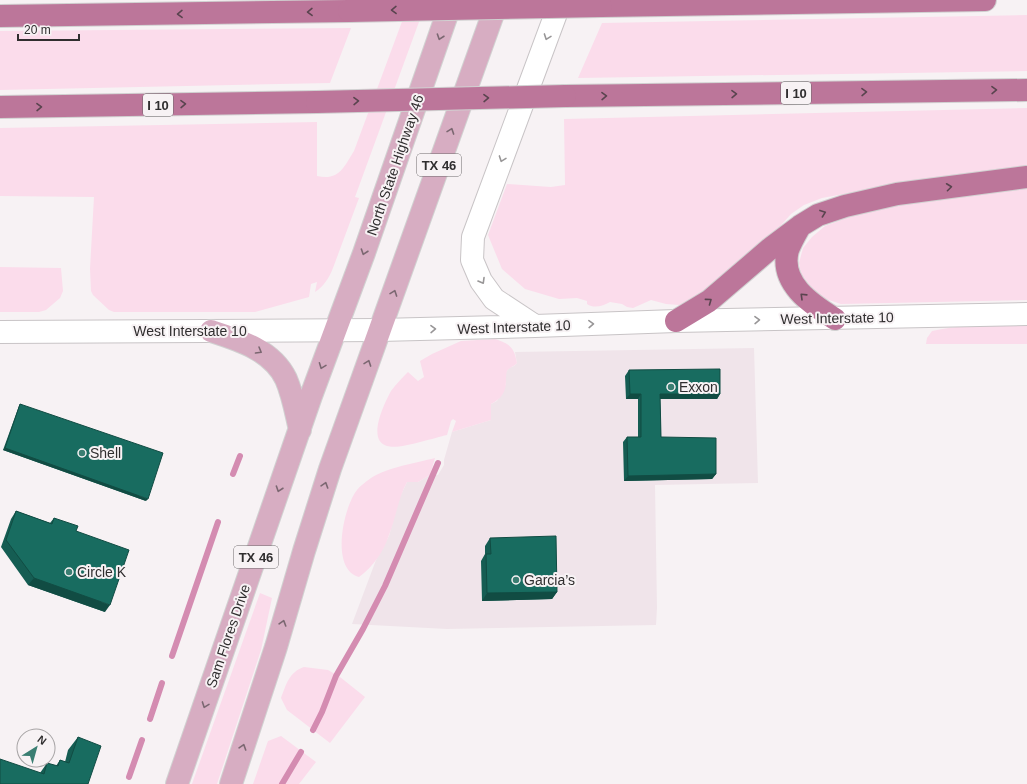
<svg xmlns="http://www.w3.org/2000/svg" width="1027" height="784" viewBox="0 0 1027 784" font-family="Helvetica,sans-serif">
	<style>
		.built { fill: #f0e4ea }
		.green { fill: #fbdceb }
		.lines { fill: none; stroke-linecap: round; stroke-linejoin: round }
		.stream { stroke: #d48cb1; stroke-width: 6 }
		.tertiary-casing { stroke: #c8c4c6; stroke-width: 24 }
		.primary-casing { stroke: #d1d1d1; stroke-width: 24 }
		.motorway-casing { stroke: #d1d1d1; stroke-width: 24 }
		.tertiary { stroke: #fff; stroke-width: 22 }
		.primary { stroke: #d7adc2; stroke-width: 22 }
		.motorway { stroke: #bc769a; stroke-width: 22 }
		.motorway-bridge-casing { stroke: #d1d1d1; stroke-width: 24; stroke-linecap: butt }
		.motorway-bridge { stroke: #bc769a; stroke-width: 22 }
		.wall { fill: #155d53 }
		.shaded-wall { fill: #114c43 }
		.building { fill: #186c60; stroke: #114c43 }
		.oneway { stroke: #5a444f }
		.oneway2 { stroke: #7b6771 }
		.oneway3 { stroke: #989697 }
		.poi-dot { fill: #3a7e72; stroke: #f7f2f4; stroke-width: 1.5 }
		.labels { text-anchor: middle; stroke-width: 4; stroke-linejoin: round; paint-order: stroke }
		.shield { fill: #f7f2f4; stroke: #6c696a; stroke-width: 1 }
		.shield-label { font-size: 13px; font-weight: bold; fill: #302e2f }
		.street-label { font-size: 14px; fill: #302e2f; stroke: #f7f2f4 }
		.poi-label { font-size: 14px; fill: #302e2f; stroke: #f7f2f4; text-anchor: start }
	</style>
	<rect width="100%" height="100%" fill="#f7f2f4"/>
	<path class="built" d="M 754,348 L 758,483 L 655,485 L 657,608 L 656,625 L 447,629 L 352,624 L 376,560 L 389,536 L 399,499 L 407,482 L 418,482 L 430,475 L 438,475 L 444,465 L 444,460 L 452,432 L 491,420 L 491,404 L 497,401 L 506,384 L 506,372 L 509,368 L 514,366 L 517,363 L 515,352 Z"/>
	<path class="green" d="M 410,0 L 427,0 L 355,197 L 359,198 L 333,268 C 329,278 324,286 315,292 L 317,282 L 311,284 L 309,297 L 255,312 L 114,312 L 109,310 L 93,295 L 91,291 L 90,269 L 94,197 L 0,196 L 0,128 L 317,122 L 317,176 C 339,181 344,167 354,151 Z
		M 1027,15 L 1027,71 L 578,78 L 602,23 Z
		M 351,28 L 330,83 L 0,90 L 0,31 Z
		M 1027,108 L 1027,166 L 887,186 L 822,198 L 804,205 L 791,214 L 775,232 L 712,287 L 693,300 L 679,305 L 666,304 L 651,300 L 633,308 L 627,307 L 622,304 L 610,302 C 603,306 594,309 587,304 L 587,301 L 577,298 L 559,299 L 525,289 L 502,269 L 488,235 L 507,184 L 551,187 L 565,185 L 564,119 Z
		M 1027,186 L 1027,300 L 841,304 L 823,298 L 811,287 L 801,274 L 799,263 L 803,248 L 812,237 L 825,226 L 852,216 L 890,206 Z
		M 0,267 L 61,268 L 63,291 L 60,298 L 46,310 L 39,312 L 0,312 Z
		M 1027,325 L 1027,344 L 926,344 L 927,338 L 932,331 C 963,324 995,325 1027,325 Z
		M 495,339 C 510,344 514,347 517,363 C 514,367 509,367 507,371 C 506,374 506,378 506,381 C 506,392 501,399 491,404 L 491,420 L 452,432 L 456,421 L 453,419 L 451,421 L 447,435 C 433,438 399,450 387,446 C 366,440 385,402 391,391 C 396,384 402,378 408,372 L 418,381 L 424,377 L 420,361 L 432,354 L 461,341 Z
		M 435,458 L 430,475 L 418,482 L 407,482 C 398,499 396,517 389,535 C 384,551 373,567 359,577 C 330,569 343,508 357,490 C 360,486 367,481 371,478 C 388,467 416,463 435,458 Z
		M 260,593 L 272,598 L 261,650 L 217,784 L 192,784 Z
		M 304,667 L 328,670 L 340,677 L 365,697 L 330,743 L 287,710 L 281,698 C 286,685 289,672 304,667 Z
		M 281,736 L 316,762 L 299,784 L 253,784 L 268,741 Z"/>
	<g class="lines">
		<path class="stream" d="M 233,474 L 240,456
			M 172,656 L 218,522
			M 150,719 L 162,683
			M 313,730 L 322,712 L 336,676 L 363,629 L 385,586 L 438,463
			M 129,777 L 142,740
			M 282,784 L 301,752"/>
		<defs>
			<path id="tertiary" d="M 535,326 L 494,299 L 481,281 L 472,260 L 473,237 L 561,0
				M 0,332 L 380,330 L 535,326 L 676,321 L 1027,314"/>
			<path id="primary" d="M 211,331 C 239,340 272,350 286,379 C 293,395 296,413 300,430
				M 177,784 L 311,396 L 364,253 L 452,0
				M 231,784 L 276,647 L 304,551 L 330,469 L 498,0"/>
			<path id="motorway" d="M 601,6 L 985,0
				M 0,16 L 349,11
				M 565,96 L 1027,90
				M 0,107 L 317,102
				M 799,228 C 795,235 791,242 788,250 C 779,283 811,304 835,319
				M 676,321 L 709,301 L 772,247 L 800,226 L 818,215 L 845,206 L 897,194 L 1027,177"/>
		</defs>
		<use href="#tertiary" class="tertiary-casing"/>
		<use href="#primary" class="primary-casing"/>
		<use href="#motorway" class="motorway-casing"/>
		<use href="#tertiary" class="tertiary"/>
		<use href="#primary" class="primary"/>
		<use href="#motorway" class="motorway"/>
		<defs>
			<path id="motorway-bridge" d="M 349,11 L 601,6
				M 317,102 L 565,96"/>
		</defs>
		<use href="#motorway-bridge" class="motorway-bridge-casing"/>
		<use href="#motorway-bridge" class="motorway-bridge"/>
	</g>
	<path class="wall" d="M 629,370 L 720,394 L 717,399 L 660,399 L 661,437 L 716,474 L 712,479 L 624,481 L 623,442 L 627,437 L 638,437 L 638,399 L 626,399 L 625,376 Z
		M 20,404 L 146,501 L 3,450 L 19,406 Z
		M 16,511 L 50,523 L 54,518 L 76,531 L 105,612 L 28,585 L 1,547 L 11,519 Z
		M 490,538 L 557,592 L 552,599 L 482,601 L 481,561 L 485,554 L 485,546 Z
		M 78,737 L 88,784 L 0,784 L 40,773 L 47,763 L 56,766 L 60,760 L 65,762 L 68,750 Z"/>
	<path class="shaded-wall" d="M 630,394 L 641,394 L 638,399 L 626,399 Z
		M 660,394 L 720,394 L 717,399 L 656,399 Z
		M 5,448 L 148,499 L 146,501 L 3,450 Z
		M 716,474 L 712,479 L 624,481 L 628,476 Z
		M 34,578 L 110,605 L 105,612 L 28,585 Z
		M 557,592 L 552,599 L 482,601 L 487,593 Z"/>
	<path class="building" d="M 720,369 L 720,394 L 660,394 L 661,437 L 716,438 L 716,474 L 628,476 L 627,437 L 641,437 L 641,394 L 630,394 L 629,370 Z
		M 20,404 L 163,453 L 148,499 L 5,448 Z
		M 16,511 L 52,524 L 54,518 L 78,526 L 76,531 L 129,550 L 110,605 L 34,578 L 6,540 Z
		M 556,536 L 557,592 L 487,593 L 486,554 L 491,554 L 490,538 Z
		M 78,737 L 101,746 L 88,784 L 0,784 L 0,759 L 44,774 L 47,763 L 58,766 L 60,760 L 69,763 Z"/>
	<defs><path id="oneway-chevron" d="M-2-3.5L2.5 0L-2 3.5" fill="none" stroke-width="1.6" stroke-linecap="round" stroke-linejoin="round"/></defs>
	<g class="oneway">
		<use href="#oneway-chevron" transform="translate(394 10) rotate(179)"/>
		<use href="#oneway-chevron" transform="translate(310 12) rotate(179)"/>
		<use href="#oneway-chevron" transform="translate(180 14) rotate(179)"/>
		<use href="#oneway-chevron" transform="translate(994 90) rotate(-1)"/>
		<use href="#oneway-chevron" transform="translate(864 92) rotate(-1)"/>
		<use href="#oneway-chevron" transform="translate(734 94) rotate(-1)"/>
		<use href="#oneway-chevron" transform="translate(604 96) rotate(-1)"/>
		<use href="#oneway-chevron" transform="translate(486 98) rotate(-1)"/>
		<use href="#oneway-chevron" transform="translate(356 101) rotate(-1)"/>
		<use href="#oneway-chevron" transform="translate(183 104) rotate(-1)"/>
		<use href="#oneway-chevron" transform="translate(39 107) rotate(-1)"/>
		<use href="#oneway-chevron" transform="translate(949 187) rotate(-7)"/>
		<use href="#oneway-chevron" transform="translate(823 213) rotate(-20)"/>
		<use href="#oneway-chevron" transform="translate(803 296) rotate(-136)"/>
		<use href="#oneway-chevron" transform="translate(709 301) rotate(-36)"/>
	</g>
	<g class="oneway2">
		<use href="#oneway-chevron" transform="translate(440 37) rotate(109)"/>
		<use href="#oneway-chevron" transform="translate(451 131) rotate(-70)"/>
		<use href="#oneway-chevron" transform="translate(364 252) rotate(109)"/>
		<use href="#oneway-chevron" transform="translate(394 293) rotate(-70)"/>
		<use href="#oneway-chevron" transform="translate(259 351) rotate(30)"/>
		<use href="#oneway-chevron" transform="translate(368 363) rotate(-70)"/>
		<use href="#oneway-chevron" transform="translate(322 366) rotate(111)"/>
		<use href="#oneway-chevron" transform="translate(325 485) rotate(-72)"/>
		<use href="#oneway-chevron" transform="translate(279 489) rotate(109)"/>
		<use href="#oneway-chevron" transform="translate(283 623) rotate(-73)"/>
		<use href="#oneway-chevron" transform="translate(205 705) rotate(110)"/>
		<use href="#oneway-chevron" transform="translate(243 747) rotate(-72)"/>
	</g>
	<g class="oneway3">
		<use href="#oneway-chevron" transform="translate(547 37) rotate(110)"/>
		<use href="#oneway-chevron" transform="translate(502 159) rotate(110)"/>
		<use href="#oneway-chevron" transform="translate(482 281) rotate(60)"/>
		<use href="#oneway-chevron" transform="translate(757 320) rotate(-1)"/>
		<use href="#oneway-chevron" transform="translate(591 324) rotate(-2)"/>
		<use href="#oneway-chevron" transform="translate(433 329) rotate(-1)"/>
	</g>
	<g class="poi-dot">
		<circle cx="671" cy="387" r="4"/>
		<circle cx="82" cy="453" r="4"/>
		<circle cx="69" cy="572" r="4"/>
		<circle cx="516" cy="580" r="4"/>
	</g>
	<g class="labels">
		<g class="shield">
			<rect x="781" y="82" width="30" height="22" rx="3"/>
			<rect x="143" y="94" width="30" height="22" rx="3"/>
			<rect x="417" y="154" width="44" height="22" rx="3"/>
			<rect x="234" y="546" width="44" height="22" rx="3"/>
		</g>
		<g class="shield-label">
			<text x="796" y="98">I 10</text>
			<text x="158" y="110">I 10</text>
			<text x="439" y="170">TX 46</text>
			<text x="256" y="562">TX 46</text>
		</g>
		<g class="street-label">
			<text transform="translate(395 165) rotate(-71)" y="5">North State Highway 46</text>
			<text transform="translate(837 318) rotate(-1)" y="5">West Interstate 10</text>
			<text transform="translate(514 327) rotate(-2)" y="5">West Interstate 10</text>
			<text x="190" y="336">West Interstate 10</text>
			<text transform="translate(228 636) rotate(-71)" y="5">Sam Flores Drive</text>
		</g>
		<g class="poi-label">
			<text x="679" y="392">Exxon</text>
			<text x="90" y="458">Shell</text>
			<text x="77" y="577">Circle K</text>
			<text x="524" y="585">Garcia’s</text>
		</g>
	</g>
	<g transform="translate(36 748) rotate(37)"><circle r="19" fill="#f7f2f4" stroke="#a7a4a5"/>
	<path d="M0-3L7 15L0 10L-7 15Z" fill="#3a7e72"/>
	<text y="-6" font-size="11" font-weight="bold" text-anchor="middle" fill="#302e2f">N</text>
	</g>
	<path d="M18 34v6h61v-6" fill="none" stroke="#302e2f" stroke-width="2"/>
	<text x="24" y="34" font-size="12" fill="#302e2f" stroke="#f7f2f4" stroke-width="3" paint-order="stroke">20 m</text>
</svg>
